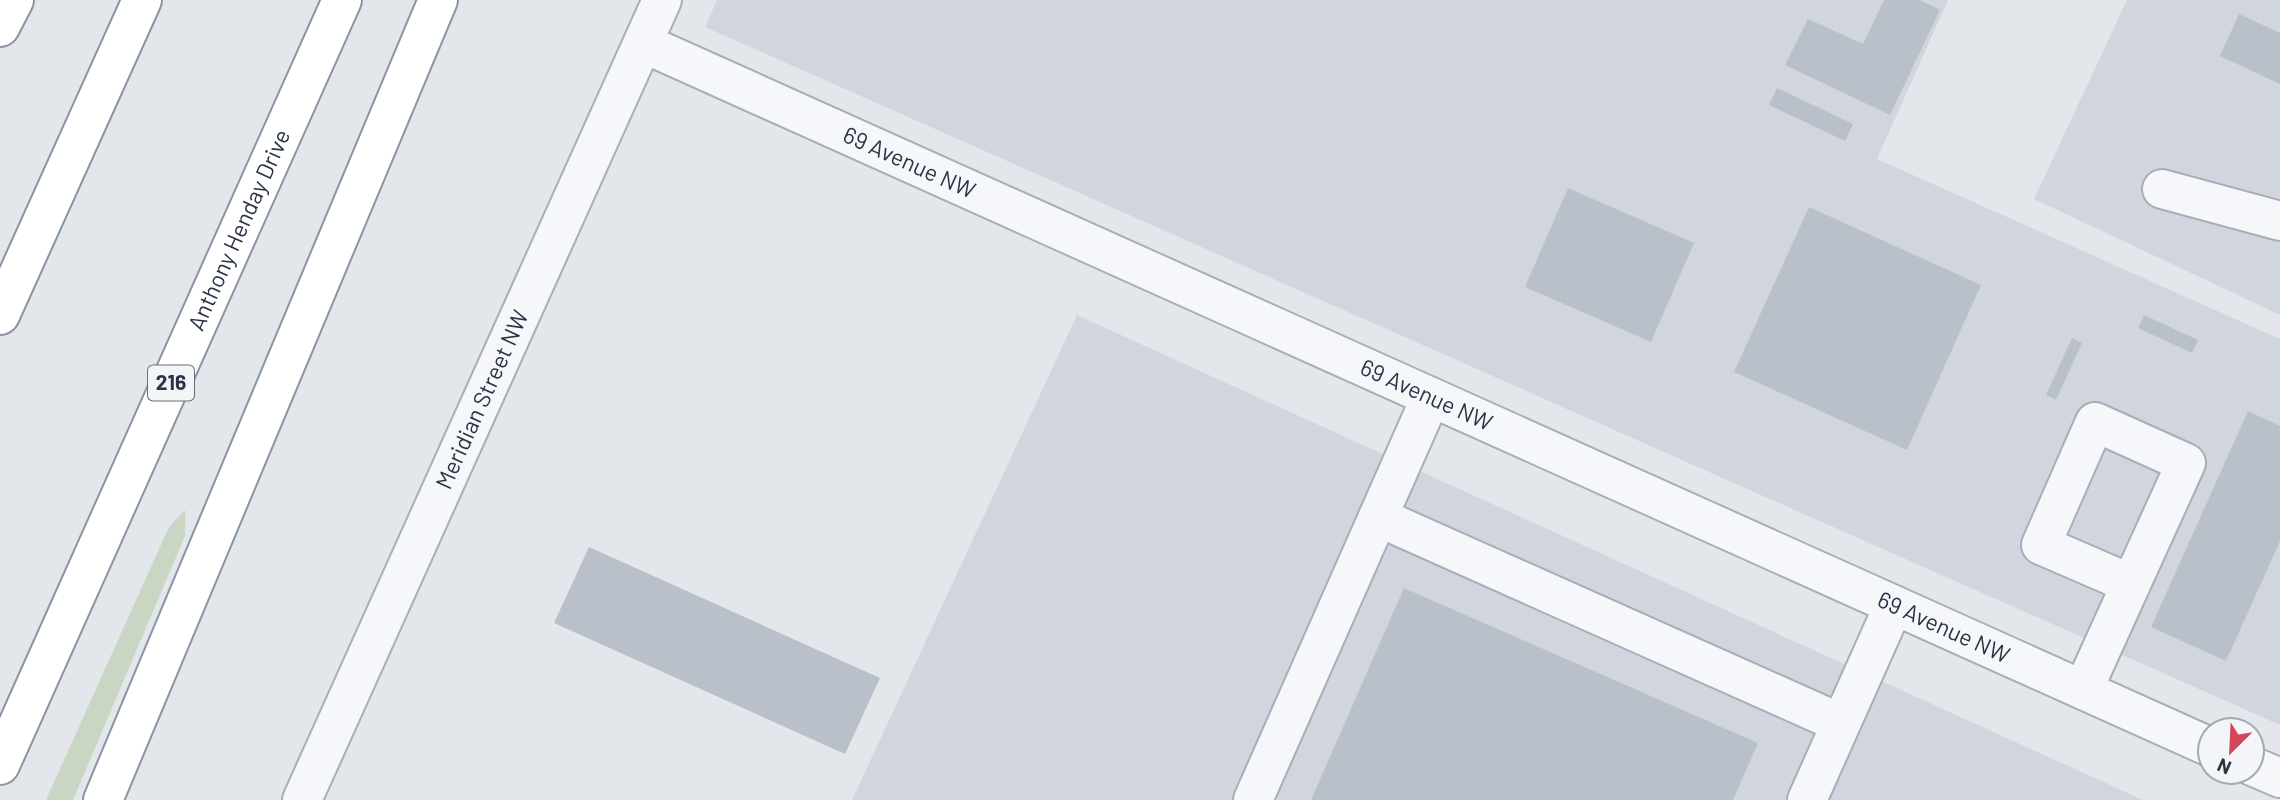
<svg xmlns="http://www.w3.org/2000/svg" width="2280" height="800" viewBox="0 0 2280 800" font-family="Barlow,sans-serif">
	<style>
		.built { fill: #d1d6de }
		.green { fill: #c9d6c4 }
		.building { fill: #bac0ca }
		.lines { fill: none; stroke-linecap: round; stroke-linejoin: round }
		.minor-casing { stroke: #a8aeb7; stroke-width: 42 }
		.highway-casing { stroke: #8a94a3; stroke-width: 42 }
		.minor { stroke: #f6f7fa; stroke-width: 38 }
		.highway { stroke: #fff; stroke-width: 38 }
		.labels { text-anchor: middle; stroke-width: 5; stroke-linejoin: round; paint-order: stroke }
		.shield { fill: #f3f5f9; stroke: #666e7b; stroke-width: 2 }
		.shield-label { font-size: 21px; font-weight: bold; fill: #2a3445 }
		.street-label { font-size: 23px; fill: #2a3445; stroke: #f3f5f9 }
	</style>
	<rect width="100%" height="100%" fill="#e3e7ec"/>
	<path class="built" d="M 717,0 L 1948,0 L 1877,159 L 2280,339 L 2280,725 L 705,27 Z
		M 2127,0 L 2280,0 L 2280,315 L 2034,199 Z
		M 1077,315 L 2143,800 L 852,800 Z"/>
	<path class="green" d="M 185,510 L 185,536 L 73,800 L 46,800 L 169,527 Z"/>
	<path class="building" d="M 1884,0 L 1920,0 L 1940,10 L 1890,115 L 1785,65 L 1808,19 L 1863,44 Z
		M 2239,14 L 2280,33 L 2280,84 L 2220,56 Z
		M 1777,88 L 1853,124 L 1845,141 L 1769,105 Z
		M 1568,188 L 1694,243 L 1651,342 L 1525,287 Z
		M 1809,207 L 1981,285 L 1907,450 L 1734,372 Z
		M 2144,315 L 2198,340 L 2192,353 L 2138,328 Z
		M 2072,338 L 2082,343 L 2056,400 L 2046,395 Z
		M 2248,411 L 2280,426 L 2280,541 L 2226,661 L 2151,627 Z
		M 589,547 L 880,678 L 845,754 L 554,623 Z
		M 1404,588 L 1758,743 L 1733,800 L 1311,800 Z"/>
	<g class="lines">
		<defs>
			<g id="minor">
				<path id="s1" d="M 643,43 L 2210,747"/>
				<path d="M 2162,189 L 2280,221"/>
				<path d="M 1378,517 L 1840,723"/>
				<path d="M 2083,690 L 2186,463 L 2095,422 L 2041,545 L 2131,584"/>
				<path d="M 2252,766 L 2280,778"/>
				<path id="s2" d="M 302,800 L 662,0"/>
				<path d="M 1253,800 L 1431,397"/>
				<path d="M 1807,800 L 1894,605"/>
			</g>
			<g id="highway">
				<path d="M 0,27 L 14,0"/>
				<path d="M 0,315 L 142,0"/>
				<path id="s3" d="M 0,765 L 342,0"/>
				<path d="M 103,800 L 438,0"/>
			</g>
		</defs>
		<use href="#minor" class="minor-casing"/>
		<use href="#highway" class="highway-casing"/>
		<use href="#minor" class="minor"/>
		<use href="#highway" class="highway"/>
	</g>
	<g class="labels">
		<rect class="shield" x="148" y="365.5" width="46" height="35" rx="5"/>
		<g class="shield-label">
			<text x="171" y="390">216</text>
		</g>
		<g class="street-label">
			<text dy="8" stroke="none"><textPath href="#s1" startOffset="292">69 Avenue NW</textPath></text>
			<text dy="8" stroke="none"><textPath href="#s3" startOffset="586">Anthony Henday Drive</textPath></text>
			<text dy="8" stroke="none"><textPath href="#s1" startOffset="859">69 Avenue NW</textPath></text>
			<text dy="8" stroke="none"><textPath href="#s2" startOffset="439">Meridian Street NW</textPath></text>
			<text dy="8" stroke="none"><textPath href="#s1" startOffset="1426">69 Avenue NW</textPath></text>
		</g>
	</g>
	<g transform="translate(2231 751) rotate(204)"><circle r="33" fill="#f3f5f9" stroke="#a3a8b1" stroke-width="2"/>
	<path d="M0-5L12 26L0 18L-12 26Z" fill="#d3465c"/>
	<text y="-10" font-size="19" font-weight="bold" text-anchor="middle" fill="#2a3445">N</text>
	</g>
</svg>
